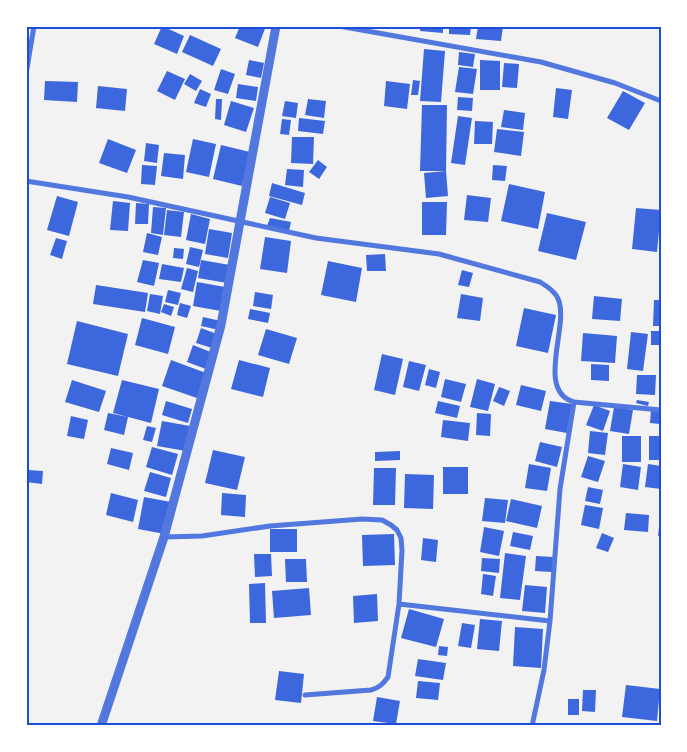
<svg xmlns="http://www.w3.org/2000/svg" width="687" height="752" viewBox="0 0 687 752" font-family="Mulish,sans-serif">
	<style>
		.building { fill: #3d67dc }
		.lines { fill: none; stroke-linecap: round; stroke-linejoin: round }
		.minor { stroke: #5277de; stroke-width: 5 }
		.tertiary { stroke: #5277de; stroke-width: 9 }
		.neatline { fill: none; stroke: #1d4ed8; stroke-width: 2 }
	</style>
	<rect width="100%" height="100%" fill="#f2f2f2"/>
	<path class="building" d="M 162,26 L 184,36 L 177,54 L 154,44 Z
		M 240,26 L 266,26 L 258,47 L 235,38 Z
		M 420,26 L 443,26 L 443,33 L 420,31 Z
		M 449,26 L 471,26 L 470,35 L 449,34 Z
		M 478,26 L 503,26 L 501,41 L 476,39 Z
		M 190,35 L 221,49 L 213,66 L 182,52 Z
		M 424,49 L 445,51 L 441,102 L 420,101 Z
		M 459,52 L 475,54 L 473,67 L 458,65 Z
		M 249,60 L 264,63 L 261,78 L 246,75 Z
		M 480,60 L 500,61 L 500,90 L 480,90 Z
		M 504,63 L 519,64 L 517,88 L 502,87 Z
		M 459,67 L 477,69 L 473,94 L 455,92 Z
		M 221,69 L 235,74 L 228,94 L 214,90 Z
		M 167,71 L 185,79 L 175,100 L 157,91 Z
		M 190,74 L 202,81 L 196,91 L 184,84 Z
		M 413,80 L 420,81 L 418,95 L 411,95 Z
		M 45,81 L 78,82 L 77,102 L 44,100 Z
		M 386,81 L 410,84 L 407,109 L 384,106 Z
		M 238,84 L 258,87 L 256,101 L 236,98 Z
		M 98,86 L 127,89 L 125,111 L 96,108 Z
		M 556,88 L 572,90 L 568,119 L 553,117 Z
		M 200,89 L 211,94 L 206,107 L 194,103 Z
		M 623,91 L 645,103 L 629,130 L 607,118 Z
		M 458,97 L 473,98 L 472,111 L 457,110 Z
		M 216,99 L 222,99 L 221,120 L 215,119 Z
		M 308,99 L 326,101 L 324,118 L 305,115 Z
		M 231,101 L 254,108 L 246,132 L 224,125 Z
		M 285,101 L 298,103 L 296,118 L 282,116 Z
		M 422,105 L 447,105 L 446,171 L 420,171 Z
		M 504,110 L 525,113 L 523,130 L 501,127 Z
		M 458,116 L 472,118 L 465,165 L 451,163 Z
		M 299,118 L 325,121 L 323,134 L 298,131 Z
		M 282,119 L 291,120 L 289,135 L 280,134 Z
		M 475,121 L 493,122 L 492,144 L 474,144 Z
		M 497,129 L 524,132 L 521,156 L 494,152 Z
		M 292,137 L 314,137 L 313,164 L 291,163 Z
		M 108,139 L 136,150 L 127,173 L 99,163 Z
		M 193,139 L 216,144 L 209,177 L 186,172 Z
		M 146,143 L 159,145 L 157,163 L 144,161 Z
		M 221,145 L 250,152 L 242,186 L 213,179 Z
		M 164,153 L 185,155 L 183,179 L 161,176 Z
		M 318,160 L 327,167 L 319,179 L 309,172 Z
		M 142,165 L 157,166 L 155,185 L 141,184 Z
		M 493,165 L 507,166 L 505,181 L 492,180 Z
		M 287,169 L 304,170 L 303,187 L 285,185 Z
		M 446,171 L 448,196 L 426,198 L 424,173 Z
		M 272,183 L 305,193 L 302,205 L 269,196 Z
		M 509,184 L 545,192 L 538,229 L 501,221 Z
		M 467,195 L 491,198 L 488,222 L 464,220 Z
		M 57,196 L 78,202 L 69,236 L 47,230 Z
		M 270,197 L 290,203 L 285,219 L 265,213 Z
		M 113,201 L 130,203 L 128,231 L 110,230 Z
		M 422,202 L 447,202 L 446,235 L 422,235 Z
		M 136,203 L 149,204 L 148,224 L 135,224 Z
		M 153,207 L 166,208 L 163,235 L 151,233 Z
		M 636,208 L 661,210 L 657,252 L 632,249 Z
		M 167,210 L 184,212 L 181,237 L 164,235 Z
		M 547,213 L 586,222 L 576,260 L 538,251 Z
		M 191,214 L 210,219 L 205,244 L 186,240 Z
		M 270,218 L 291,222 L 289,231 L 267,226 Z
		M 209,229 L 232,233 L 228,258 L 205,254 Z
		M 147,233 L 162,237 L 158,255 L 143,252 Z
		M 265,237 L 291,241 L 287,273 L 260,269 Z
		M 56,238 L 67,241 L 62,259 L 50,255 Z
		M 190,247 L 203,250 L 199,267 L 186,264 Z
		M 174,248 L 184,249 L 183,259 L 173,258 Z
		M 385,254 L 386,271 L 367,271 L 366,255 Z
		M 143,260 L 159,263 L 154,286 L 137,282 Z
		M 201,260 L 230,265 L 227,283 L 198,278 Z
		M 328,261 L 362,268 L 356,302 L 321,295 Z
		M 162,264 L 184,268 L 181,282 L 159,279 Z
		M 187,268 L 198,271 L 193,292 L 181,289 Z
		M 462,270 L 473,273 L 469,287 L 458,285 Z
		M 197,282 L 225,287 L 221,311 L 193,306 Z
		M 96,285 L 148,293 L 145,312 L 93,304 Z
		M 168,290 L 181,293 L 178,305 L 165,302 Z
		M 255,292 L 273,295 L 271,309 L 253,306 Z
		M 150,294 L 163,296 L 160,314 L 147,311 Z
		M 461,294 L 483,298 L 480,321 L 457,318 Z
		M 594,296 L 622,299 L 620,321 L 592,319 Z
		M 654,300 L 661,300 L 661,326 L 653,326 Z
		M 180,303 L 191,306 L 187,318 L 177,315 Z
		M 164,304 L 174,307 L 171,316 L 161,312 Z
		M 524,308 L 556,315 L 548,353 L 516,346 Z
		M 250,309 L 270,313 L 268,323 L 248,319 Z
		M 203,317 L 221,321 L 219,330 L 201,326 Z
		M 142,318 L 175,327 L 168,354 L 135,345 Z
		M 77,321 L 128,334 L 118,376 L 67,364 Z
		M 201,328 L 217,334 L 212,348 L 196,343 Z
		M 266,329 L 297,338 L 289,364 L 258,355 Z
		M 651,331 L 661,331 L 661,345 L 651,345 Z
		M 631,332 L 648,334 L 643,371 L 627,369 Z
		M 583,333 L 617,336 L 615,363 L 581,361 Z
		M 193,345 L 213,353 L 206,369 L 187,362 Z
		M 382,354 L 403,359 L 395,395 L 374,390 Z
		M 171,360 L 206,373 L 197,398 L 162,386 Z
		M 239,360 L 270,368 L 263,397 L 231,389 Z
		M 409,361 L 426,365 L 419,391 L 403,387 Z
		M 591,364 L 609,365 L 609,381 L 591,380 Z
		M 429,369 L 440,372 L 436,388 L 425,385 Z
		M 637,375 L 656,375 L 655,395 L 636,394 Z
		M 445,379 L 466,384 L 461,402 L 441,397 Z
		M 477,379 L 495,384 L 488,411 L 470,407 Z
		M 72,380 L 106,391 L 99,412 L 65,402 Z
		M 122,380 L 159,389 L 151,423 L 113,413 Z
		M 521,385 L 546,391 L 541,411 L 516,405 Z
		M 499,387 L 510,391 L 504,406 L 493,401 Z
		M 637,400 L 649,402 L 648,406 L 636,403 Z
		M 166,401 L 192,409 L 188,423 L 162,415 Z
		M 438,401 L 460,406 L 457,418 L 435,413 Z
		M 550,401 L 572,404 L 567,433 L 545,429 Z
		M 594,405 L 610,411 L 603,431 L 586,425 Z
		M 614,407 L 633,410 L 629,434 L 610,431 Z
		M 651,410 L 661,411 L 660,424 L 650,423 Z
		M 108,413 L 128,417 L 124,435 L 104,430 Z
		M 477,413 L 491,414 L 490,436 L 476,435 Z
		M 71,416 L 88,420 L 84,439 L 67,436 Z
		M 443,420 L 470,423 L 468,441 L 441,437 Z
		M 162,421 L 190,426 L 186,451 L 157,446 Z
		M 147,426 L 156,428 L 152,442 L 143,440 Z
		M 590,431 L 608,433 L 605,455 L 588,453 Z
		M 622,436 L 641,436 L 641,462 L 622,462 Z
		M 649,436 L 661,436 L 661,460 L 649,460 Z
		M 540,442 L 562,447 L 557,467 L 535,461 Z
		M 152,447 L 178,454 L 172,475 L 146,467 Z
		M 111,448 L 133,453 L 129,470 L 107,464 Z
		M 213,450 L 245,457 L 237,490 L 205,483 Z
		M 400,451 L 400,460 L 375,461 L 375,452 Z
		M 588,456 L 605,461 L 598,482 L 581,477 Z
		M 529,464 L 551,468 L 547,491 L 525,488 Z
		M 623,464 L 641,467 L 638,490 L 620,487 Z
		M 648,464 L 661,466 L 661,489 L 645,487 Z
		M 443,467 L 468,467 L 468,494 L 443,494 Z
		M 374,468 L 396,468 L 395,505 L 373,505 Z
		M 28,470 L 43,471 L 42,484 L 26,482 Z
		M 150,472 L 171,478 L 166,497 L 144,491 Z
		M 405,474 L 434,475 L 433,509 L 404,508 Z
		M 588,487 L 603,490 L 600,504 L 585,501 Z
		M 111,493 L 138,500 L 133,522 L 106,515 Z
		M 222,493 L 246,495 L 245,517 L 221,515 Z
		M 144,497 L 171,502 L 165,534 L 138,529 Z
		M 485,498 L 508,500 L 505,523 L 482,521 Z
		M 511,499 L 542,506 L 537,528 L 506,521 Z
		M 585,505 L 603,508 L 599,529 L 581,525 Z
		M 626,513 L 649,515 L 648,532 L 624,530 Z
		M 660,519 L 661,519 L 661,536 L 658,536 Z
		M 484,527 L 504,531 L 499,556 L 480,552 Z
		M 270,529 L 297,529 L 297,552 L 270,552 Z
		M 513,532 L 533,536 L 530,550 L 510,546 Z
		M 602,533 L 614,538 L 608,552 L 596,548 Z
		M 394,534 L 395,565 L 363,566 L 362,535 Z
		M 423,538 L 438,540 L 436,562 L 421,560 Z
		M 505,553 L 526,556 L 520,600 L 500,598 Z
		M 254,554 L 271,554 L 272,576 L 255,577 Z
		M 536,556 L 553,557 L 552,572 L 535,571 Z
		M 482,558 L 500,559 L 499,573 L 481,571 Z
		M 285,559 L 306,559 L 307,582 L 286,582 Z
		M 483,574 L 496,576 L 493,596 L 481,594 Z
		M 265,583 L 266,623 L 250,623 L 249,584 Z
		M 525,585 L 547,587 L 545,613 L 522,611 Z
		M 309,588 L 311,615 L 274,618 L 272,591 Z
		M 377,594 L 378,621 L 354,623 L 353,596 Z
		M 409,609 L 444,619 L 436,647 L 401,638 Z
		M 480,619 L 502,621 L 499,651 L 477,649 Z
		M 462,623 L 475,625 L 471,648 L 458,646 Z
		M 515,627 L 543,629 L 541,668 L 513,666 Z
		M 439,646 L 448,647 L 447,656 L 438,655 Z
		M 418,659 L 446,663 L 443,680 L 415,676 Z
		M 279,671 L 304,674 L 301,703 L 275,700 Z
		M 418,681 L 440,683 L 438,700 L 416,698 Z
		M 626,685 L 660,689 L 657,721 L 622,717 Z
		M 583,690 L 596,690 L 595,712 L 582,711 Z
		M 377,697 L 400,701 L 396,724 L 373,721 Z
		M 568,699 L 579,699 L 579,715 L 568,715 Z"/>
	<g class="lines">
		<path class="minor" d="M 339,26 L 541,62 L 615,83 L 661,101
			M 26,74 L 34,26
			M 26,181 L 128,197 L 316,238 L 439,254 L 540,282 C 548,287 556,292 559,301 C 568,329 536,391 574,402 L 661,410
			M 164,537 L 202,536 L 270,526 L 362,519 L 382,520 L 391,525 L 397,530 L 401,538 L 402,550 L 399,604 L 388,677 C 383,684 379,688 371,690 L 305,695
			M 399,604 L 550,621
			M 532,726 L 544,670 L 550,621 L 560,489 L 574,402"/>
		<path class="tertiary" d="M 101,726 L 164,537 L 221,325 L 276,26"/>
	</g>
	<rect width="687" height="752" fill="none" stroke="#ffffff" stroke-width="55"/>
	<rect x="28" y="28" width="632" height="696" class="neatline"/>
</svg>
